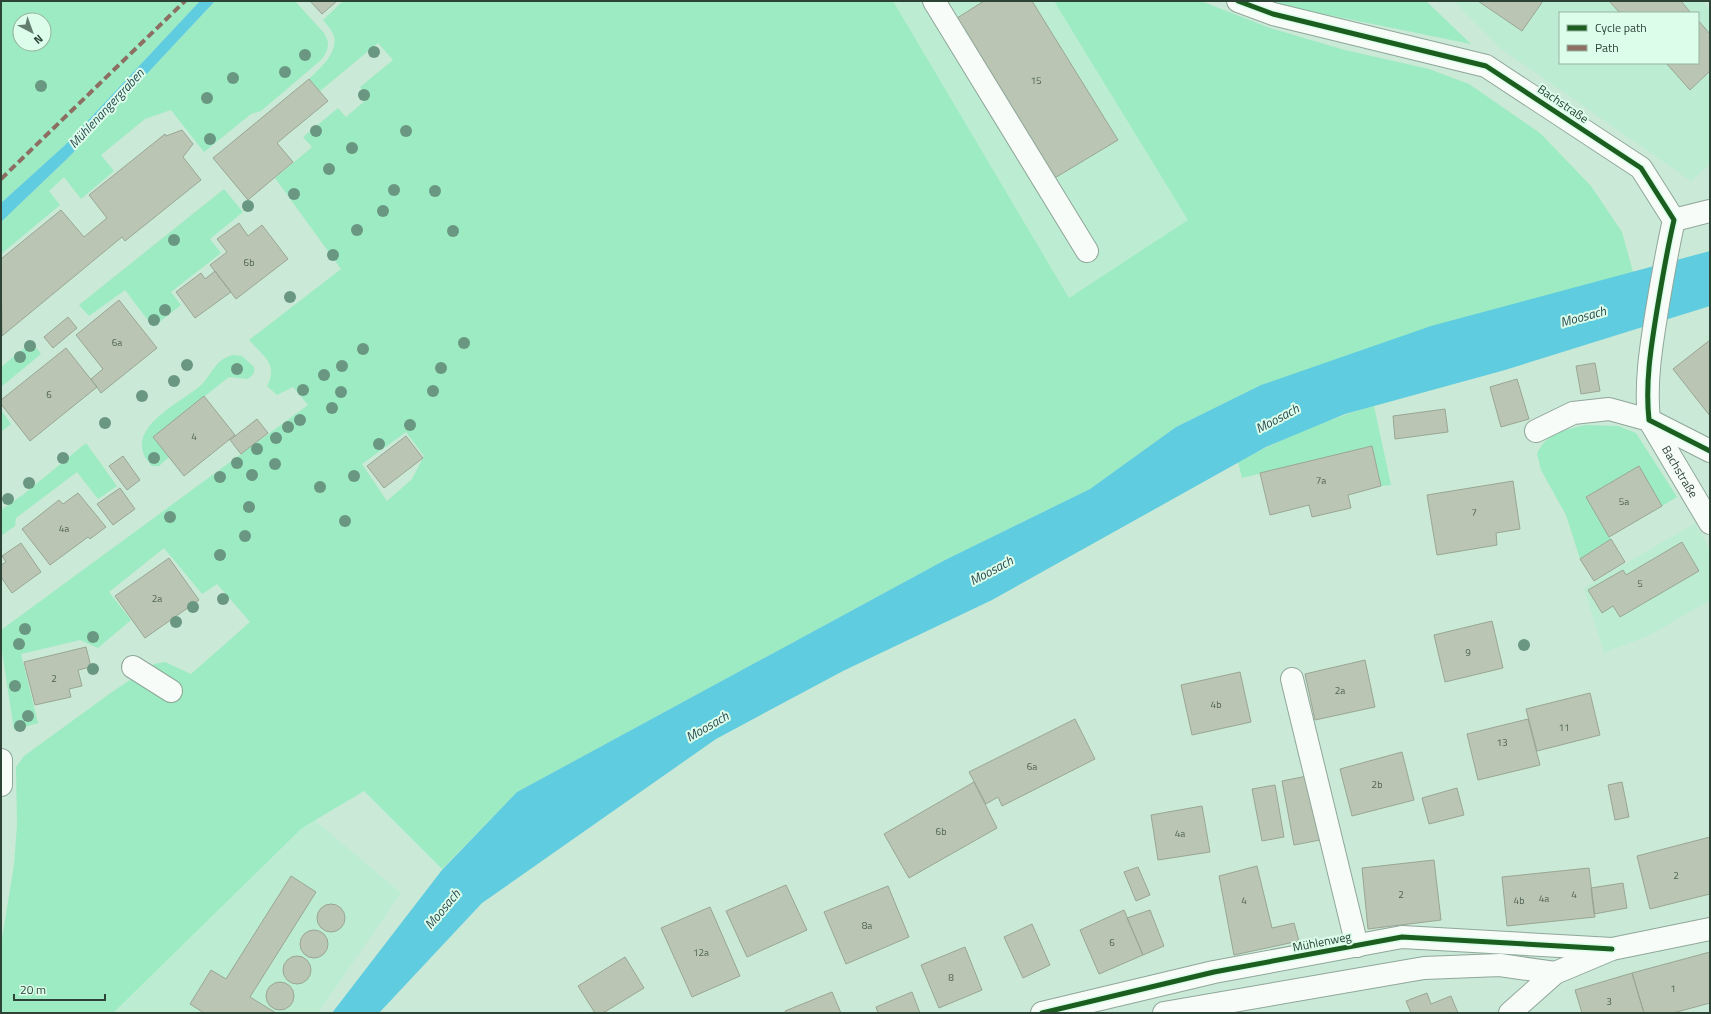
<svg xmlns="http://www.w3.org/2000/svg" width="1711" height="1014" viewBox="0 0 1711 1014" font-family="'Titillium Web',sans-serif">
	<style>
		.built { fill: #bcedd2; fill-rule: evenodd }
		.green { fill: #9debc3; fill-rule: evenodd }
		.water { fill: #5fccdf }
		.building { fill: #bac5b3; stroke: #9aa694 }
		.lines { fill: none; stroke-linecap: round; stroke-linejoin: round }
		.minor-casing { stroke: #8fa799; stroke-width: 24 }
		.minor { stroke: #f7fcf9; stroke-width: 22 }
		.quiet { stroke: #8d6e63; stroke-width: 4; stroke-dasharray: 8 4; stroke-linecap: butt }
		.cycleway-casing { stroke: #dcfde9; stroke-width: 8 }
		.cycleway { stroke: #1b5e20; stroke-width: 5 }
		.tree { fill: #6a9781 }
		.labels { text-anchor: middle; stroke-width: 4; stroke-linejoin: round; paint-order: stroke }
		.number-label { font-size: 10px; fill: #506455 }
		.street-label { font-size: 12px; fill: #2c4336; stroke: #dcfde9 }
		.water-label { font-size: 13px; font-style: italic; fill: #2c4952; stroke: #dcfde9 }
	</style>
	<rect width="100%" height="100%" fill="#cae9d7"/>
	<path class="built" d="M 893,1 L 1054,1 L 1189,220 L 1069,298 Z
		M 1454,1 L 1702,1 L 1710,10 L 1710,164 L 1691,181 L 1500,48 ZM 1560,13 L 1698,13 L 1698,63 L 1560,63 Z
		M 1695,523 L 1710,550 L 1710,600 L 1650,635 L 1604,653 L 1584,588 Z
		M 194,718 L 401,893 L 318,1013 L 1,1013 L 1,973 Z"/>
	<path class="green" d="M 1,1 L 200,1 L 64,146 L 1,203 ZM 20,20 L 44,20 L 44,44 L 20,44 Z
		M 215,1 L 295,1 L 324,33 C 331,44 328,51 321,60 L 261,111 L 251,114 L 204,152 L 171,110 L 145,119 L 101,155 L 114,171 L 81,199 L 64,177 L 49,191 L 60,205 L 1,254 L 1,222 L 70,156 Z
		M 343,1 L 893,1 L 1069,298 L 1188,220 L 1054,1 L 1201,1 L 1270,28 L 1345,50 L 1429,69 L 1469,84 L 1540,133 L 1591,186 L 1622,232 L 1633,272 L 1261,385 L 1176,427 L 1090,489 L 945,560 L 517,792 L 442,869 L 364,791 L 302,828 L 113,1013 L 1,1013 L 1,945 L 14,865 L 17,825 L 16,767 L 24,756 L 112,692 L 154,664 L 165,662 L 191,674 L 250,622 L 217,584 L 202,594 L 164,548 L 109,592 L 131,620 L 98,648 L 80,640 L 21,654 L 38,723 L 14,730 L 1,645 L 1,630 L 308,405 L 293,387 L 277,395 L 267,386 C 279,364 263,356 249,340 L 341,269 L 275,178 L 312,147 L 303,137 L 338,108 L 346,117 L 368,98 L 360,87 L 393,60 L 378,43 L 320,91 L 309,79 C 320,68 338,53 334,36 C 332,30 326,24 323,20 ZM 406,432 L 424,456 L 412,479 L 387,501 L 362,464 Z
		M 1269,1 L 1426,1 L 1471,44 L 1279,5 Z
		M 224,189 L 243,212 L 210,239 L 221,253 L 171,292 L 181,305 L 153,327 L 125,290 L 89,316 L 79,305 Z
		M 32,342 L 41,354 L 1,387 L 1,367 Z
		M 233,355 L 242,356 L 254,367 C 255,373 253,375 248,379 L 229,377 L 153,437 L 169,457 L 159,466 L 152,466 C 118,431 179,404 200,386 C 212,375 215,359 233,355 Z
		M 1374,406 L 1391,485 L 1381,486 L 1372,446 L 1242,478 L 1238,462 C 1281,439 1327,419 1374,406 Z
		M 1,410 L 11,424 L 1,432 Z
		M 1585,425 L 1618,426 L 1636,433 L 1677,497 L 1662,506 L 1639,466 L 1586,497 L 1611,539 L 1580,559 L 1566,515 L 1541,470 L 1537,454 C 1545,433 1566,430 1585,425 Z
		M 86,443 L 117,486 L 98,499 L 77,472 L 16,518 L 15,526 L 1,536 L 1,510 L 24,494 Z"/>
	<path class="water" d="M 200,1 L 215,1 L 70,156 L 1,222 L 1,203 L 64,146 Z
		M 1710,251 L 1710,306 L 1505,370 L 1345,414 L 1266,447 L 992,600 L 843,671 L 716,739 L 482,903 L 379,1013 L 332,1013 L 442,870 L 517,792 L 945,560 L 1090,489 L 1176,427 L 1261,385 L 1431,326 Z"/>
	<path class="building" d="M 310,1 L 337,1 L 322,14 Z
		M 984,1 L 1032,1 L 1118,140 L 1053,179 L 954,20 Z
		M 1478,1 L 1543,1 L 1522,31 Z
		M 1609,1 L 1681,1 L 1691,13 L 1620,13 Z
		M 1698,20 L 1710,34 L 1710,71 L 1690,90 L 1666,63 L 1698,63 Z
		M 309,79 L 328,101 L 277,143 L 293,162 L 248,200 L 213,158 Z
		M 182,130 L 193,144 L 183,157 L 201,180 L 125,241 L 122,237 L 2,336 L 1,259 L 61,210 L 84,237 L 107,218 L 89,195 L 165,134 L 166,136 Z
		M 239,223 L 248,236 L 262,225 L 288,259 L 236,299 L 210,265 L 227,252 L 217,239 Z
		M 215,271 L 231,292 L 195,318 L 176,292 L 201,273 L 205,279 Z
		M 119,300 L 157,348 L 101,393 L 91,379 L 103,369 L 76,335 Z
		M 68,317 L 77,328 L 53,348 L 44,337 Z
		M 1710,340 L 1710,416 L 1673,369 Z
		M 66,348 L 97,387 L 30,441 L 1,404 L 1,400 Z
		M 1595,363 L 1600,391 L 1581,394 L 1576,366 Z
		M 1517,379 L 1529,419 L 1501,427 L 1490,387 Z
		M 204,396 L 235,435 L 184,476 L 153,437 Z
		M 1445,409 L 1448,432 L 1395,439 L 1393,416 Z
		M 257,419 L 268,433 L 241,454 L 230,440 Z
		M 406,436 L 423,458 L 384,488 L 367,466 Z
		M 1372,446 L 1381,486 L 1348,495 L 1351,508 L 1312,517 L 1309,505 L 1270,515 L 1260,473 Z
		M 123,456 L 140,480 L 127,490 L 109,466 Z
		M 1639,466 L 1662,506 L 1609,537 L 1586,497 Z
		M 1513,481 L 1520,529 L 1496,533 L 1497,545 L 1437,555 L 1427,495 Z
		M 120,488 L 135,509 L 113,525 L 97,504 Z
		M 78,493 L 106,527 L 90,539 L 88,537 L 50,565 L 22,529 L 59,500 L 63,504 Z
		M 1611,539 L 1625,562 L 1594,581 L 1580,559 Z
		M 1682,542 L 1699,571 L 1620,617 L 1613,606 L 1602,613 L 1588,590 L 1623,570 L 1626,575 Z
		M 21,543 L 41,572 L 12,593 L 1,577 L 1,565 L 6,562 L 2,556 Z
		M 169,558 L 199,600 L 145,638 L 115,596 Z
		M 1492,621 L 1503,668 L 1445,682 L 1434,635 Z
		M 86,647 L 91,667 L 78,670 L 82,686 L 69,689 L 71,697 L 35,705 L 24,662 Z
		M 1365,660 L 1375,707 L 1315,720 L 1305,674 Z
		M 1240,672 L 1251,722 L 1192,735 L 1181,685 Z
		M 1590,693 L 1600,735 L 1537,751 L 1526,709 Z
		M 1075,719 L 1095,759 L 1002,806 L 998,797 L 986,804 L 969,772 Z
		M 1528,719 L 1540,765 L 1478,780 L 1467,734 Z
		M 1402,752 L 1414,800 L 1352,816 L 1340,769 Z
		M 1307,776 L 1320,840 L 1294,845 L 1282,781 Z
		M 974,782 L 997,828 L 909,878 L 884,834 Z
		M 1622,782 L 1629,817 L 1615,820 L 1608,785 Z
		M 1275,785 L 1284,837 L 1262,841 L 1252,789 Z
		M 1457,788 L 1464,815 L 1429,824 L 1422,798 Z
		M 1202,806 L 1210,852 L 1158,860 L 1151,815 Z
		M 1710,837 L 1710,894 L 1650,909 L 1637,856 Z
		M 1434,860 L 1441,920 L 1368,929 L 1362,868 Z
		M 1257,866 L 1272,928 L 1294,923 L 1299,941 L 1234,955 L 1219,876 Z
		M 1138,867 L 1150,895 L 1136,901 L 1124,872 Z
		M 1589,868 L 1595,917 L 1507,926 L 1502,877 Z
		M 291,876 L 316,892 L 250,997 L 276,1013 L 204,1013 L 190,1004 L 211,970 L 226,979 Z
		M 1623,883 L 1627,908 L 1594,914 L 1591,888 Z
		M 786,885 L 807,930 L 747,957 L 726,911 Z
		M 888,886 L 909,937 L 846,964 L 824,912 Z
		M317 918a14 14 0 1 1 28 0a14 14 0 1 1-28 0Z
		M 710,907 L 740,976 L 692,997 L 661,928 Z
		M 1124,910 L 1143,955 L 1099,974 L 1080,930 Z
		M 1150,910 L 1164,946 L 1143,955 L 1127,918 Z
		M 1032,924 L 1050,965 L 1023,978 L 1004,937 Z
		M300 944a14 14 0 1 1 28 0a14 14 0 1 1-28 0Z
		M 965,947 L 982,990 L 939,1008 L 921,965 Z
		M 1710,952 L 1710,1003 L 1673,1013 L 1644,1013 L 1632,973 Z
		M283 970a14 14 0 1 1 28 0a14 14 0 1 1-28 0Z
		M 625,957 L 644,988 L 603,1013 L 595,1013 L 578,986 Z
		M 1632,973 L 1644,1013 L 1582,1013 L 1575,990 Z
		M266 996a14 14 0 1 1 28 0a14 14 0 1 1-28 0Z
		M 832,992 L 841,1013 L 786,1013 L 785,1011 Z
		M 912,992 L 920,1013 L 878,1013 L 876,1007 Z
		M 1427,993 L 1431,1004 L 1451,996 L 1458,1013 L 1411,1013 L 1406,1001 Z"/>
	<g class="lines">
		<defs>
			<g id="minor">
				<path d="M 934,1 L 1087,251"/>
				<path d="M 1238,1 L 1273,14 L 1486,66 L 1641,168 L 1674,220 C 1667,250 1662,280 1657,310 C 1651,347 1645,383 1649,420 L 1710,451"/>
				<path d="M 1674,220 L 1710,211"/>
				<path id="s1" d="M 1536,431 L 1573,413 L 1609,409 L 1649,420 L 1710,523"/>
				<path d="M 133,667 L 171,691"/>
				<path d="M 1292,679 L 1357,946"/>
				<path d="M 1,760 L 1,785"/>
				<path d="M 1042,1013 L 1214,972 L 1402,937 L 1612,949"/>
				<path d="M 1164,1013 L 1424,968 L 1500,965 L 1555,973"/>
				<path d="M 1510,1013 L 1555,973 L 1612,949 L 1710,929"/>
			</g>
		</defs>
		<use href="#minor" class="minor-casing"/>
		<use href="#minor" class="minor"/>
		<path class="quiet" d="M 1,179 L 185,1"/>
		<defs>
			<path id="cycleway" d="M 1238,1 L 1273,14 L 1486,66 L 1641,168 L 1674,220 C 1667,250 1662,280 1657,310 C 1651,347 1645,383 1649,420 L 1710,451
				M 1042,1013 L 1214,972 L 1402,937 L 1612,949"/>
		</defs>
		<use href="#cycleway" class="cycleway-casing"/>
		<use href="#cycleway" class="cycleway"/>
	</g>
	<g class="tree">
		<circle cx="374" cy="52" r="6"/>
		<circle cx="305" cy="55" r="6"/>
		<circle cx="285" cy="72" r="6"/>
		<circle cx="233" cy="78" r="6"/>
		<circle cx="41" cy="86" r="6"/>
		<circle cx="364" cy="95" r="6"/>
		<circle cx="207" cy="98" r="6"/>
		<circle cx="316" cy="131" r="6"/>
		<circle cx="406" cy="131" r="6"/>
		<circle cx="210" cy="139" r="6"/>
		<circle cx="352" cy="148" r="6"/>
		<circle cx="329" cy="169" r="6"/>
		<circle cx="394" cy="190" r="6"/>
		<circle cx="435" cy="191" r="6"/>
		<circle cx="294" cy="194" r="6"/>
		<circle cx="248" cy="206" r="6"/>
		<circle cx="383" cy="211" r="6"/>
		<circle cx="357" cy="230" r="6"/>
		<circle cx="453" cy="231" r="6"/>
		<circle cx="174" cy="240" r="6"/>
		<circle cx="333" cy="255" r="6"/>
		<circle cx="290" cy="297" r="6"/>
		<circle cx="165" cy="310" r="6"/>
		<circle cx="154" cy="320" r="6"/>
		<circle cx="464" cy="343" r="6"/>
		<circle cx="30" cy="346" r="6"/>
		<circle cx="363" cy="349" r="6"/>
		<circle cx="20" cy="357" r="6"/>
		<circle cx="187" cy="365" r="6"/>
		<circle cx="342" cy="366" r="6"/>
		<circle cx="441" cy="368" r="6"/>
		<circle cx="237" cy="369" r="6"/>
		<circle cx="324" cy="375" r="6"/>
		<circle cx="174" cy="381" r="6"/>
		<circle cx="303" cy="390" r="6"/>
		<circle cx="433" cy="391" r="6"/>
		<circle cx="341" cy="392" r="6"/>
		<circle cx="142" cy="396" r="6"/>
		<circle cx="332" cy="408" r="6"/>
		<circle cx="300" cy="420" r="6"/>
		<circle cx="105" cy="423" r="6"/>
		<circle cx="410" cy="425" r="6"/>
		<circle cx="288" cy="427" r="6"/>
		<circle cx="276" cy="438" r="6"/>
		<circle cx="379" cy="444" r="6"/>
		<circle cx="257" cy="449" r="6"/>
		<circle cx="63" cy="458" r="6"/>
		<circle cx="154" cy="458" r="6"/>
		<circle cx="237" cy="463" r="6"/>
		<circle cx="275" cy="464" r="6"/>
		<circle cx="252" cy="475" r="6"/>
		<circle cx="354" cy="476" r="6"/>
		<circle cx="220" cy="477" r="6"/>
		<circle cx="29" cy="483" r="6"/>
		<circle cx="320" cy="487" r="6"/>
		<circle cx="8" cy="499" r="6"/>
		<circle cx="249" cy="507" r="6"/>
		<circle cx="170" cy="517" r="6"/>
		<circle cx="345" cy="521" r="6"/>
		<circle cx="245" cy="536" r="6"/>
		<circle cx="220" cy="555" r="6"/>
		<circle cx="223" cy="599" r="6"/>
		<circle cx="193" cy="607" r="6"/>
		<circle cx="176" cy="622" r="6"/>
		<circle cx="25" cy="629" r="6"/>
		<circle cx="93" cy="637" r="6"/>
		<circle cx="19" cy="644" r="6"/>
		<circle cx="1524" cy="645" r="6"/>
		<circle cx="93" cy="669" r="6"/>
		<circle cx="15" cy="686" r="6"/>
		<circle cx="28" cy="716" r="6"/>
		<circle cx="20" cy="726" r="6"/>
	</g>
	<g class="labels">
		<g class="number-label">
			<text x="1036" y="84">15</text>
			<text x="249" y="266">6b</text>
			<text x="117" y="346">6a</text>
			<text x="49" y="398">6</text>
			<text x="194" y="440">4</text>
			<text x="1321" y="484">7a</text>
			<text x="1624" y="505">5a</text>
			<text x="1474" y="516">7</text>
			<text x="64" y="532">4a</text>
			<text x="1640" y="587">5</text>
			<text x="157" y="602">2a</text>
			<text x="1468" y="656">9</text>
			<text x="54" y="682">2</text>
			<text x="1340" y="694">2a</text>
			<text x="1216" y="708">4b</text>
			<text x="1564" y="731">11</text>
			<text x="1502" y="746">13</text>
			<text x="1032" y="770">6a</text>
			<text x="1377" y="788">2b</text>
			<text x="941" y="835">6b</text>
			<text x="1180" y="837">4a</text>
			<text x="1676" y="879">2</text>
			<text x="1401" y="898">2</text>
			<text x="1574" y="898">4</text>
			<text x="1544" y="902">4a</text>
			<text x="1244" y="904">4</text>
			<text x="1519" y="904">4b</text>
			<text x="867" y="929">8a</text>
			<text x="1112" y="946">6</text>
			<text x="701" y="956">12a</text>
			<text x="951" y="981">8</text>
			<text x="1673" y="992">1</text>
			<text x="1609" y="1005">3</text>
		</g>
		<g class="street-label">
			<text transform="translate(1563 104) rotate(34)" y="4">Bachstraße</text>
			<text dy="4" stroke="none"><textPath href="#s1" startOffset="179">Bachstraße</textPath></text>
			<text transform="translate(1322 942) rotate(-11)" y="4">Mühlenweg</text>
		</g>
		<g class="water-label">
			<text transform="translate(106 108) rotate(-47)" y="5">Mühlenangergraben</text>
			<text transform="translate(1583 316) rotate(-15)" y="5">Moosach</text>
			<text transform="translate(1277 418) rotate(-28)" y="5">Moosach</text>
			<text transform="translate(991 570) rotate(-28)" y="5">Moosach</text>
			<text transform="translate(707 726) rotate(-30)" y="5">Moosach</text>
			<text transform="translate(442 909) rotate(-50)" y="5">Moosach</text>
		</g>
	</g>
	<rect width="1711" height="1014" fill="none" stroke="#2c4336" stroke-width="4"/>
	<rect x="1559" y="12" width="140" height="52" fill="#dcfde9" stroke="#96b3a1"/>
	<rect x="1567" y="25" width="20" height="6" fill="#1b5e20" stroke="#96b3a1"/>
	<text x="1595" y="32" font-size="12" fill="#2c4336">Cycle path</text>
	<rect x="1567" y="45" width="20" height="6" fill="#8d6e63" stroke="#96b3a1"/>
	<text x="1595" y="52" font-size="12" fill="#2c4336">Path</text>
	<g transform="translate(32 32) rotate(139)"><circle r="19" fill="#dcfde9" stroke="#96b3a1"/>
	<path d="M0-3L7 15L0 10L-7 15Z" fill="#637d6e"/>
	<text y="-6" font-size="11" font-weight="bold" text-anchor="middle" fill="#2c4336">N</text>
	</g>
	<path d="M14 994v6h91v-6" fill="none" stroke="#2c4336" stroke-width="2"/>
	<text x="20" y="994" font-size="12" fill="#2c4336" stroke="#dcfde9" stroke-width="3" paint-order="stroke">20 m</text>
</svg>
